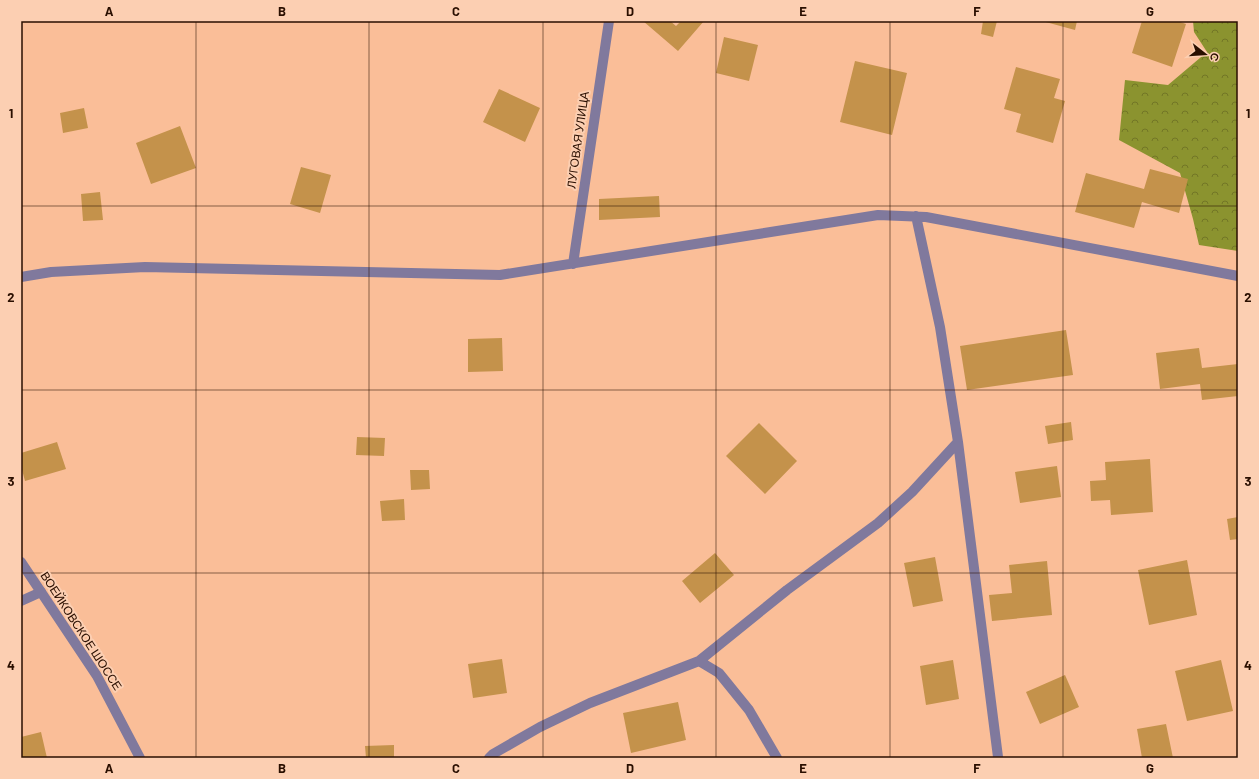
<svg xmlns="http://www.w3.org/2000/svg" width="1259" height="779" viewBox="0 0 1259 779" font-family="Barlow,sans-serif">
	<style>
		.forest { fill: url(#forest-crowns) }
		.building { fill: #c4924b }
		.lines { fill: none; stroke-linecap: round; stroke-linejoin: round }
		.minor { stroke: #80799d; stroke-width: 10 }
		.tertiary { stroke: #80799d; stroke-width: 10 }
		.grid { fill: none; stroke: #2a0f00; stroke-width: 1; stroke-opacity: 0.55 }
		.labels { text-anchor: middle; stroke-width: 4; stroke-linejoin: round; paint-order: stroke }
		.street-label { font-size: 12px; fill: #2a0f00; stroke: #fccfb2 }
		.neatline { fill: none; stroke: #2a0f00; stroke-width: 1.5 }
		.grid-label { font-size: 13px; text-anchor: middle; font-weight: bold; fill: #2a0f00 }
	</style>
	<defs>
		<pattern id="forest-crowns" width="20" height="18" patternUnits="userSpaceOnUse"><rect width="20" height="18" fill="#8b932f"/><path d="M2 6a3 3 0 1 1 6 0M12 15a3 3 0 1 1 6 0" fill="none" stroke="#727626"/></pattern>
	</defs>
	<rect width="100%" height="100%" fill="#fabe98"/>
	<path class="forest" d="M 1193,21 L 1238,21 L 1238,251 L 1199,245 L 1193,219 L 1180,173 L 1119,140 L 1125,80 L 1168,85 L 1207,52 L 1194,32 Z"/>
	<path class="building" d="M 643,21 L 670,21 L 676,26 L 681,21 L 704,21 L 678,51 Z
		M 983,21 L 997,21 L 993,37 L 981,34 Z
		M 1042,21 L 1077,21 L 1075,30 Z
		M 1142,21 L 1177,21 L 1186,24 L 1172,67 L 1132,53 Z
		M 724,37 L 758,45 L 749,81 L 716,73 Z
		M 855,61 L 907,73 L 892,135 L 840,122 Z
		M 1016,67 L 1060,79 L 1054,98 L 1065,101 L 1053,143 L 1016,132 L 1021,114 L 1004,109 Z
		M 499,89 L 540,108 L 525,142 L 483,122 Z
		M 84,108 L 88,128 L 63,133 L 60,113 Z
		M 180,126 L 196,168 L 151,184 L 136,143 Z
		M 301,167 L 331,175 L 320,213 L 290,204 Z
		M 1150,169 L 1188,179 L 1179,213 L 1142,202 L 1134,228 L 1075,212 L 1086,173 L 1144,189 Z
		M 100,192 L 103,220 L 83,221 L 81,194 Z
		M 659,196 L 660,217 L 599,220 L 599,199 Z
		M 1066,330 L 1073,375 L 967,390 L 960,346 Z
		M 502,338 L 503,371 L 468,372 L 468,339 Z
		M 1199,348 L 1202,368 L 1238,364 L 1238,396 L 1202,400 L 1200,384 L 1160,389 L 1156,353 Z
		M 1071,422 L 1073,440 L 1048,444 L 1045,426 Z
		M 759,423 L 797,461 L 765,494 L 726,456 Z
		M 357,437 L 385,438 L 384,456 L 356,455 Z
		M 57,442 L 66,469 L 25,481 L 21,466 L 21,453 Z
		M 1150,459 L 1153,512 L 1111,515 L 1110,500 L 1091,501 L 1090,481 L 1106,480 L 1105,462 Z
		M 1057,466 L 1061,497 L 1020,503 L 1015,472 Z
		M 410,470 L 429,470 L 430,489 L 411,490 Z
		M 404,499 L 405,520 L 382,521 L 380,501 Z
		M 1238,517 L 1238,539 L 1230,540 L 1227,519 Z
		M 715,553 L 734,575 L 700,603 L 682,581 Z
		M 935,557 L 943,601 L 913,607 L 904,563 Z
		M 1187,560 L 1197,615 L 1149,625 L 1138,570 Z
		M 1047,561 L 1052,615 L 992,621 L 989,595 L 1012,593 L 1009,565 Z
		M 502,659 L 507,693 L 473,698 L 468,664 Z
		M 953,660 L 959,699 L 926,705 L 920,666 Z
		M 1221,660 L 1233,711 L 1187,721 L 1175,671 Z
		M 1065,675 L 1079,707 L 1040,724 L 1026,692 Z
		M 678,702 L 686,740 L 631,753 L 623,713 Z
		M 1166,724 L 1173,758 L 1142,758 L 1137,729 Z
		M 41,732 L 47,758 L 21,758 L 21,737 Z
		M 394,745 L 394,758 L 366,758 L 365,746 Z"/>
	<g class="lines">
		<path class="minor" d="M 916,216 L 940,327 L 958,442 L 998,757
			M 573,264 L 609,21
			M 21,277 L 51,272 L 145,267 L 500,275 L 878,215 L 926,217 L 1238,276
			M 21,601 L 41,592
			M 699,661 L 719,673 L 749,710 L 777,758
			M 489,758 L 493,754 L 540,727 L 590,703 L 699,661 L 787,590 L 878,523 L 912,492 L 958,442"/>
		<path class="tertiary" d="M 21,562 L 97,676 L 140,758"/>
	</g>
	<path class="grid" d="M 196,21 L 196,758M 369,21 L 369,758M 543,21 L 543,758M 716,21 L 716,758M 890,21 L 890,758M 1063,21 L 1063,758M 21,206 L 1238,206M 21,390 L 1238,390M 21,573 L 1238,573"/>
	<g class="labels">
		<g class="street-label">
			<text transform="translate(578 140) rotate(-82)" y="4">ЛУГОВАЯ УЛИЦА</text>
			<text transform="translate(81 631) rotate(57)" y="4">ВОЕЙКОВСКОЕ ШОССЕ</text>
		</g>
	</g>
	<rect width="1259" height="779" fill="none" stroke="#fccfb2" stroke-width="44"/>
	<g transform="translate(1205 54) rotate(107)" stroke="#fccfb2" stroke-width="3" paint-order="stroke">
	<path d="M0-3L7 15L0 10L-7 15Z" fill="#2a0f00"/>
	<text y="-6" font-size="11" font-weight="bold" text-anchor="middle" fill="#2a0f00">С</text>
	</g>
	<rect x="22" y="22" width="1215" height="735" class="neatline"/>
	<g class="grid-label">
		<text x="109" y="16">A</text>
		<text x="282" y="16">B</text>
		<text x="456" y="16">C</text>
		<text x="630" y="16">D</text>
		<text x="803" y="16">E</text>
		<text x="977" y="16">F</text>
		<text x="1150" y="16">G</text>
		<text x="11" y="118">1</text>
		<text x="1248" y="118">1</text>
		<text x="11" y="302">2</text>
		<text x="1248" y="302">2</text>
		<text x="11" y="486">3</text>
		<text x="1248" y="486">3</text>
		<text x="11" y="670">4</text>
		<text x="1248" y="670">4</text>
		<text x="109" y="773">A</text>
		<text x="282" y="773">B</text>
		<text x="456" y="773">C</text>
		<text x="630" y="773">D</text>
		<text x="803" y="773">E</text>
		<text x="977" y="773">F</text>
		<text x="1150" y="773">G</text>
	</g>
</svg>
